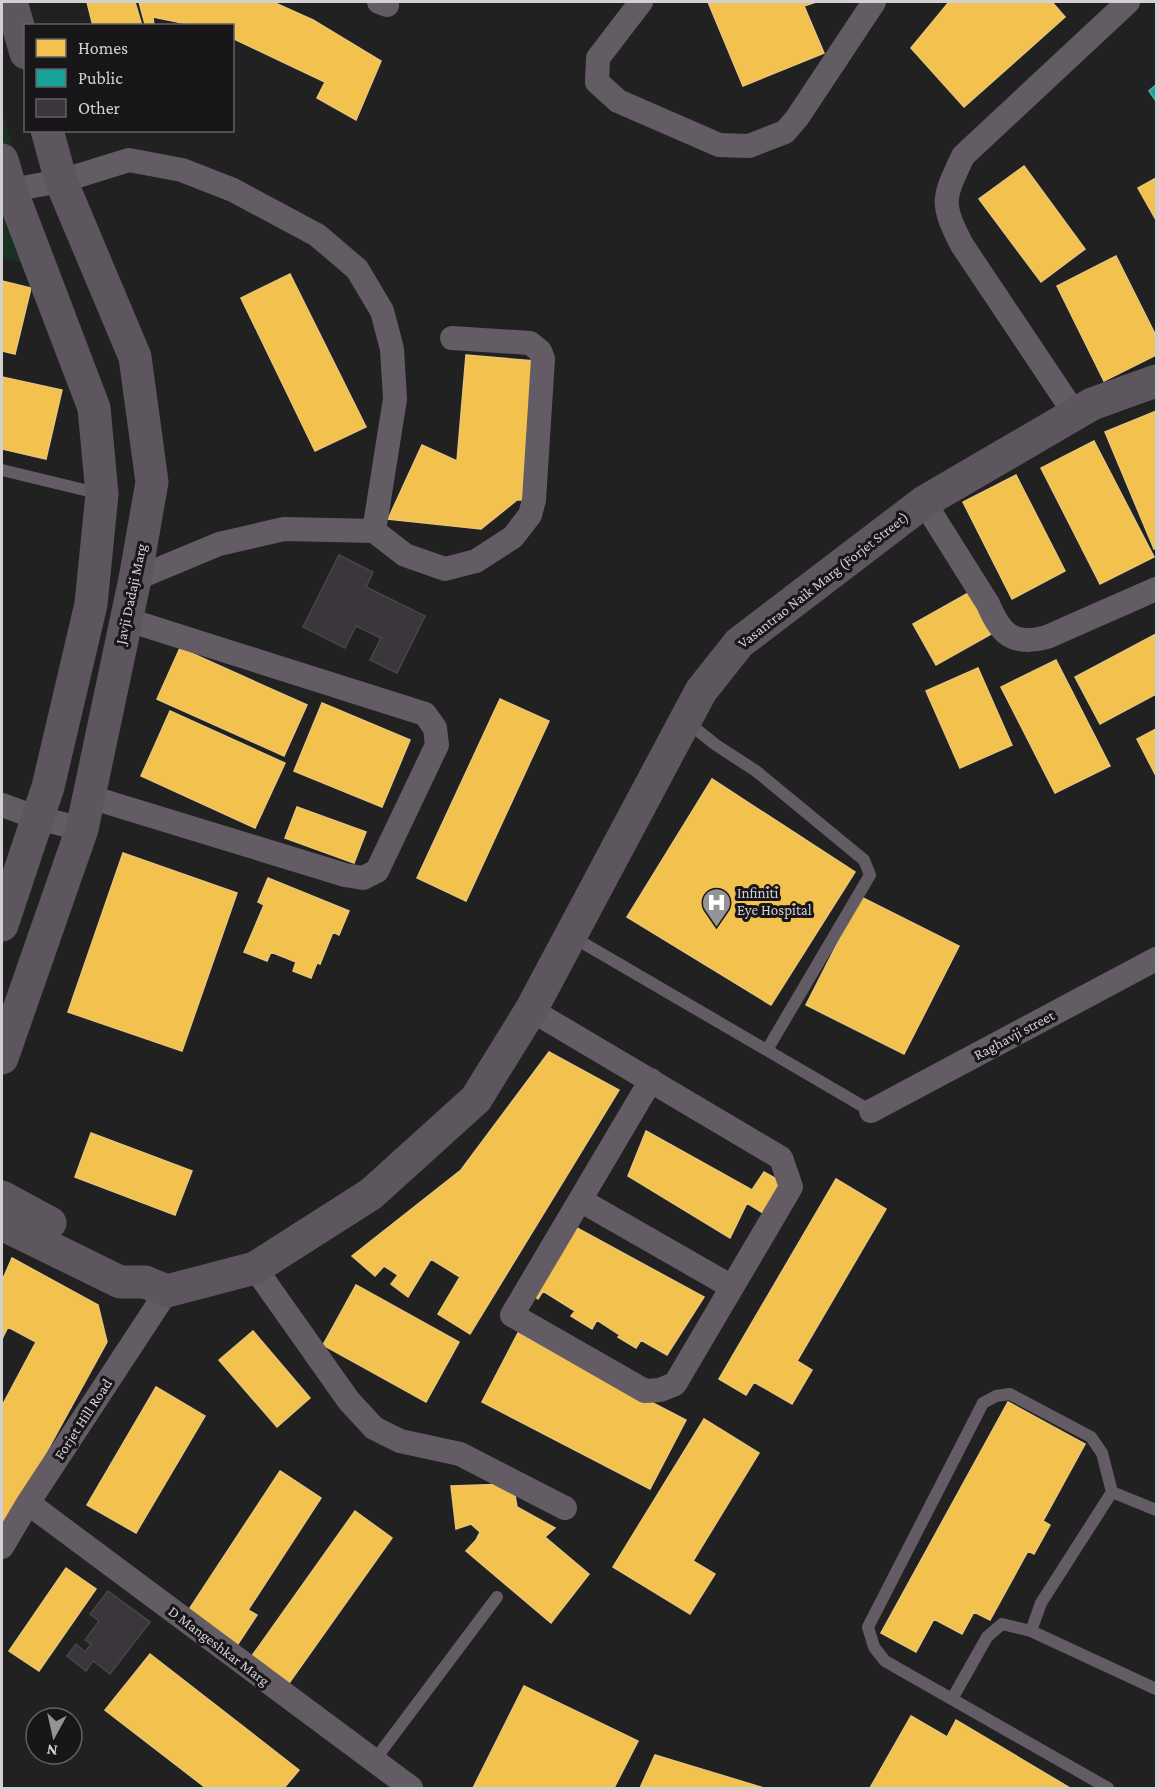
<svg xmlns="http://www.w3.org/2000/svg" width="1158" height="1790" viewBox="0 0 1158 1790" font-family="'Crimson Pro',serif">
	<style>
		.green { fill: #183120 }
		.homes { fill: #f2c14e; stroke: #e8c676; stroke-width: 1.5 }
		.public { fill: #17a398; stroke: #4fb0aa; stroke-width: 1.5 }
		.building { fill: #3a363b; stroke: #474648; stroke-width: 1.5 }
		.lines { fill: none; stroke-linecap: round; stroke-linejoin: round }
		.lane { stroke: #635c65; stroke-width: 12 }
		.street { stroke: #635c65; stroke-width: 24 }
		.secondary { stroke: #5d565e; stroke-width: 33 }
		.labels { text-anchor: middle; stroke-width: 6; stroke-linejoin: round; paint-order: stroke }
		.street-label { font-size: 15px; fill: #d2d0d3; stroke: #19161a }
		.poi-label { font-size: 15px; fill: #d2d0d3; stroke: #19161a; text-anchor: start }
	</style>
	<rect width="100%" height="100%" fill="#222122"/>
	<path class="green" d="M 2,113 L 51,270 L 2,258 Z"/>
	<path class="homes" d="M 87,2 L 135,2 L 142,26 L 93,26 Z
		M 139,2 L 273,2 L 313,20 L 381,61 L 356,120 L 317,98 L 325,82 L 232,38 L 232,26 L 197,26 L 153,17 L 154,26 L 145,24 Z
		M 708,2 L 816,2 L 804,6 L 824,53 L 743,86 Z
		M 949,2 L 1052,2 L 1065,17 L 964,107 L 911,48 Z
		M 1024,166 L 1085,249 L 1041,282 L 979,199 Z
		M 1156,178 L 1156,220 L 1138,188 Z
		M 1116,256 L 1156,336 L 1156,355 L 1104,381 L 1057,286 Z
		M 290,274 L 366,427 L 315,451 L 241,298 Z
		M 2,281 L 31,288 L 15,354 L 2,351 Z
		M 466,355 L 535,361 L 523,500 L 517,500 L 481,529 L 388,519 L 422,445 L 457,461 Z
		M 2,377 L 62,390 L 46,459 L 2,449 Z
		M 1156,411 L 1156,548 L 1154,549 L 1105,432 Z
		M 1094,441 L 1154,557 L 1100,584 L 1041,468 Z
		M 1016,475 L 1065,571 L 1012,599 L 963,502 Z
		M 970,592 L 993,633 L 936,665 L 913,624 Z
		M 1156,634 L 1156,694 L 1100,724 L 1075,677 Z
		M 180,648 L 307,705 L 284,756 L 157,699 Z
		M 1056,660 L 1110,766 L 1055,793 L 1001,687 Z
		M 978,668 L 1012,745 L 960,768 L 926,691 Z
		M 500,699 L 549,721 L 466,901 L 417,878 Z
		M 322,703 L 410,740 L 382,807 L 294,771 Z
		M 170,711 L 285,763 L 255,828 L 141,776 Z
		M 1156,729 L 1156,776 L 1137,739 Z
		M 712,779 L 855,872 L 771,1005 L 627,917 Z
		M 297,807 L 366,832 L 354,863 L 285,838 Z
		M 123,853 L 237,893 L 182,1051 L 68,1012 Z
		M 268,878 L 349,911 L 339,935 L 333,932 L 320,964 L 317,963 L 311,978 L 293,971 L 296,962 L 271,952 L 267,961 L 244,952 L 264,905 L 258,902 Z
		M 861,897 L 959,946 L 904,1054 L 806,1005 Z
		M 549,1052 L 619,1090 L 470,1334 L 438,1314 L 460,1277 L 431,1259 L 408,1297 L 391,1284 L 398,1275 L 384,1266 L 375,1276 L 352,1256 L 461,1170 Z
		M 646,1131 L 752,1190 L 764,1172 L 782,1182 L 763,1213 L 747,1203 L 730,1238 L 628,1176 Z
		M 91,1133 L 192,1171 L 175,1215 L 75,1177 Z
		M 836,1179 L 886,1209 L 797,1361 L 812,1370 L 792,1404 L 754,1382 L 746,1395 L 719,1379 Z
		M 577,1228 L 704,1297 L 667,1355 L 641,1340 L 636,1348 L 618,1337 L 620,1335 L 597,1320 L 592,1329 L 571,1316 L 575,1311 L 543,1291 L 538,1299 L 533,1295 Z
		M 12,1258 L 98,1305 L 107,1342 L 2,1533 L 2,1406 L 36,1342 L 8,1327 L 2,1339 L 2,1281 Z
		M 356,1285 L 459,1342 L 426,1402 L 323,1345 Z
		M 253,1331 L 310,1398 L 277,1427 L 219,1360 Z
		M 518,1333 L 686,1420 L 650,1489 L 482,1402 Z
		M 156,1387 L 205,1416 L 136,1533 L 87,1505 Z
		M 1008,1402 L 1085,1444 L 1043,1521 L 1050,1525 L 1034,1554 L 1028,1551 L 990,1620 L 974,1612 L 962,1634 L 934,1619 L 916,1652 L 881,1633 Z
		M 704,1419 L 759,1453 L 693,1561 L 715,1574 L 690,1614 L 613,1567 Z
		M 280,1471 L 321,1498 L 248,1610 L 257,1615 L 238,1644 L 188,1611 Z
		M 513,1484 L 517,1507 L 555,1528 L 545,1537 L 589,1574 L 551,1623 L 466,1551 L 476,1540 L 480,1532 L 471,1524 L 456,1529 L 451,1486 Z
		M 355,1511 L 392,1538 L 287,1686 L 249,1660 Z
		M 66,1568 L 96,1589 L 39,1671 L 9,1651 Z
		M 150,1654 L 299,1770 L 284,1788 L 206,1788 L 105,1710 Z
		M 524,1686 L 638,1741 L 614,1788 L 473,1788 Z
		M 911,1716 L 947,1737 L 956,1720 L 1070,1788 L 870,1788 Z
		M 655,1755 L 764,1788 L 640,1788 Z"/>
	<path class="public" d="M 1156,85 L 1156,101 L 1149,91 Z"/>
	<path class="building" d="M 339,555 L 373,572 L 366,587 L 425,616 L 397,673 L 370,660 L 381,638 L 356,626 L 345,648 L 303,627 Z
		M 108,1591 L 150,1622 L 110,1674 L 93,1661 L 86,1671 L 67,1656 L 76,1644 L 85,1652 L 91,1644 L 85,1640 L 99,1621 L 90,1614 Z"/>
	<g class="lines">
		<path class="lane" d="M 2,470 L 101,494
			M 686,721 L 716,745 L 756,771 L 864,860 L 870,875 L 767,1050
			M 571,936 L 871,1111
			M 1112,1492 L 1041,1603 L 1031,1631 L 1156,1689
			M 952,1699 L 987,1637 L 1002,1624 L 1031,1631
			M 374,1761 L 497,1597
			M 1108,1788 L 885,1661 L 874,1647 L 868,1627 L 983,1403 L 996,1396 L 1010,1394 L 1091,1437 L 1102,1453 L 1112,1492 L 1156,1510"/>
		<path class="street" d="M 379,2 L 387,5
			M 641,2 L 598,58 L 597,82 L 618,101 L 719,145 L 749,146 L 785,132 L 797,118 L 874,2
			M 11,190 L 61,181 L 129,160 L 182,170 L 233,190 L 317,235 L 357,269 L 382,311 L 392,349 L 395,399 L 374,531
			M 1075,414 L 962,245 C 940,202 943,199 963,156 L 1128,2
			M 924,502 L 988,604 C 1001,635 1013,646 1047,637 L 1156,589
			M 135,579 L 219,544 L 284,529 L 374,531 L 405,555 L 445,569 L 476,561 L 513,537 L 530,515 L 534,500 L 543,359 L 540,351 L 530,343 L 452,338
			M 90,797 L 345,875 L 363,878 L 377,871 L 437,745 L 435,728 L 425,714 L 125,619
			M 2,805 L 38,818 L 82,829
			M 531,1010 L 781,1158 L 791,1187 L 675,1384 L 660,1390 L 645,1391 L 512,1315 L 651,1080
			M 871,1111 L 1156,959
			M 580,1200 L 732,1287
			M 255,1268 L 349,1401 L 374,1428 L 400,1441 L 460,1454 L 565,1508
			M 28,1503 L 411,1788
			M 2,1547 L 28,1503 L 167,1291"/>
		<path class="secondary" d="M 11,2 L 26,53
			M 2,160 L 11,190 L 94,408 L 102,494 L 91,604 L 48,787 L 2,925
			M 2,1058 L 82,829 L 135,579 L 152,482 L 135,357 L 61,181 L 47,130
			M 2,1197 L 50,1223
			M 2,1224 L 120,1282 L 145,1282 L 167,1291 L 255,1268 L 371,1194 L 476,1099 L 531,1010 L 701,691 L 739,643 L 924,502 L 1092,404 L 1156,381"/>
	</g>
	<defs>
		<symbol id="hospital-pin" viewBox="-11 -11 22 30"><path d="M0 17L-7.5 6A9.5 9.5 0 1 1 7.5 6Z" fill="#949395" stroke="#19161a"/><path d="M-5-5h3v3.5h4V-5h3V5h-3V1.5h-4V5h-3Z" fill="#fff"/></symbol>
	</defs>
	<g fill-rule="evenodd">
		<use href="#hospital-pin" x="700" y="886" width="33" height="45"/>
	</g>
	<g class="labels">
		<g class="street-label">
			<text transform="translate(823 580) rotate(-38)" y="5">Vasantrao Naik Marg (Forjet Street)</text>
			<text transform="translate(131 594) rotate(-78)" y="5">Javji Dadaji Marg</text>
			<text transform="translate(1014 1035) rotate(-28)" y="5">Raghavji street</text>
			<text transform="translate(83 1419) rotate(-57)" y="5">Forjet Hill Road</text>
			<text transform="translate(219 1646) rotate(37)" y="5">D Mangeshkar Marg</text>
		</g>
		<g class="poi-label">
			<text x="737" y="898">Infiniti<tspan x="737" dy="17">Eye Hospital</tspan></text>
		</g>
	</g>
	<rect width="1158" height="1790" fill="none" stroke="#d2d0d3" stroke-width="6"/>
	<rect x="24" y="24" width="210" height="108" fill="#19161a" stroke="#636064" stroke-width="1.5"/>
	<rect x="36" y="39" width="30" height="18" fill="#f2c14e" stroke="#636064" stroke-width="1.5"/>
	<text x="78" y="54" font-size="18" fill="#d2d0d3">Homes</text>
	<rect x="36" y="69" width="30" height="18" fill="#17a398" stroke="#636064" stroke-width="1.5"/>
	<text x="78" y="84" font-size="18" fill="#d2d0d3">Public</text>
	<rect x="36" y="99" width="30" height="18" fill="#3a363b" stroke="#636064" stroke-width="1.5"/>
	<text x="78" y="114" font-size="18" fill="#d2d0d3">Other</text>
	<g transform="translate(54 1736) rotate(188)"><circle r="28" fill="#19161a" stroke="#636064" stroke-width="1.5"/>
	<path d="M0-4.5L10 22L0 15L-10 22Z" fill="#949395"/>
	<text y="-9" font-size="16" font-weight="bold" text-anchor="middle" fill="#d2d0d3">N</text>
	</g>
</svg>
